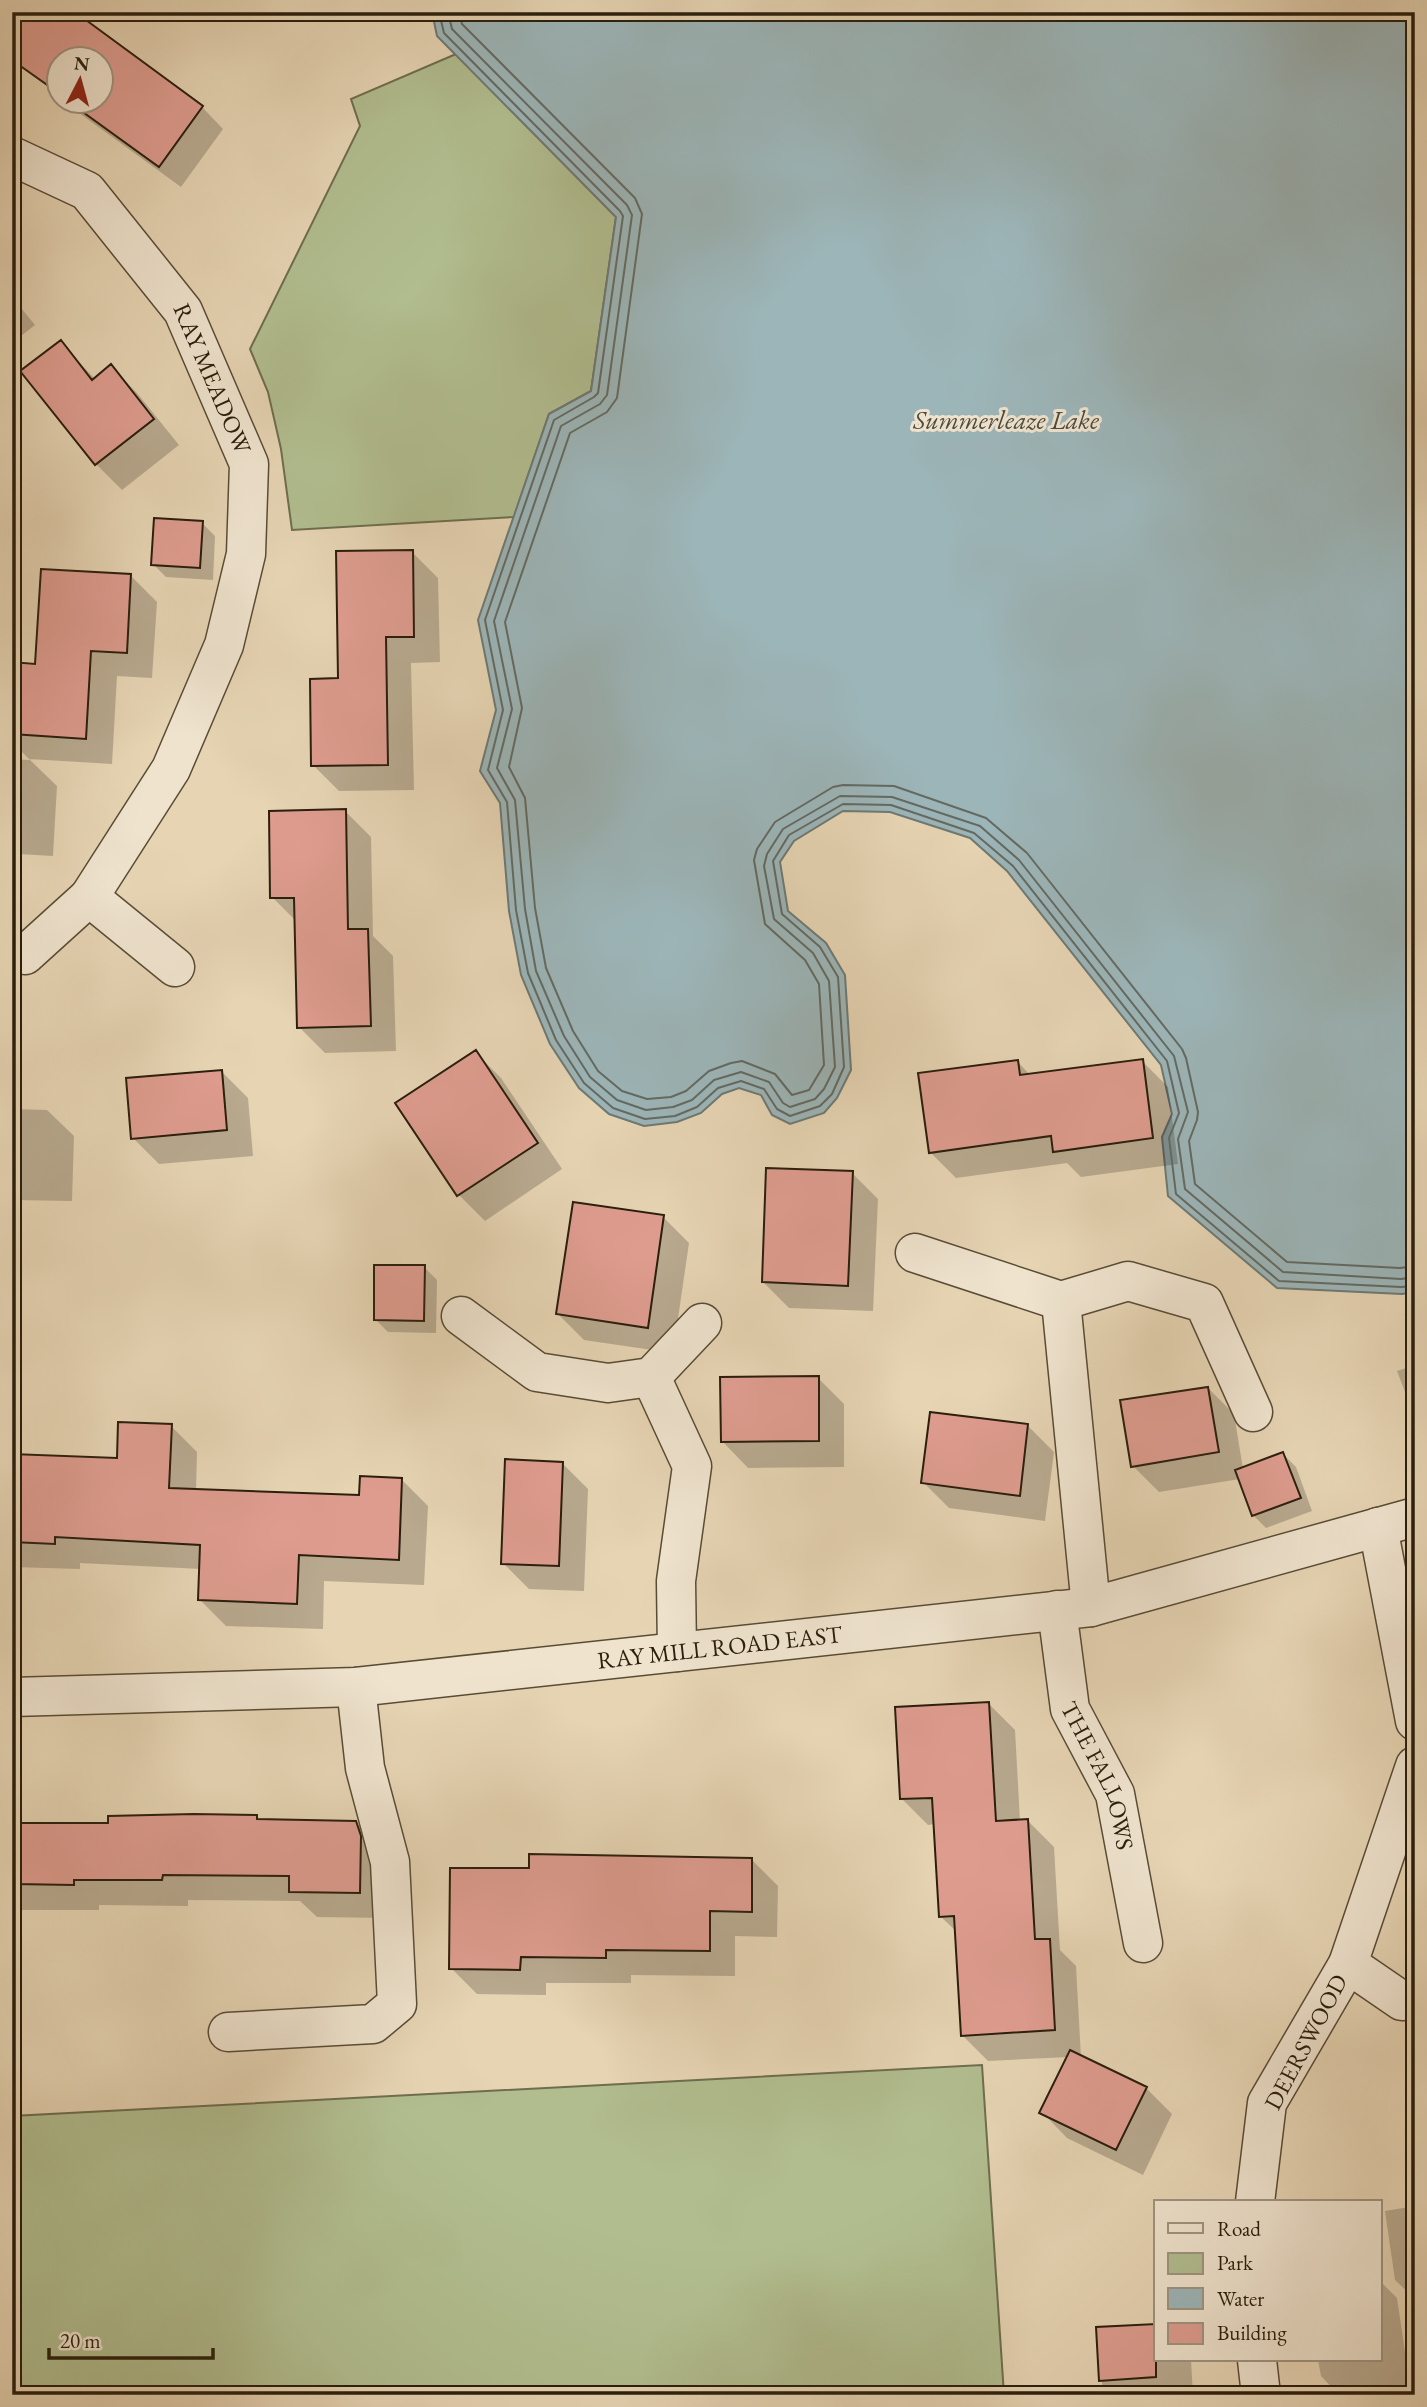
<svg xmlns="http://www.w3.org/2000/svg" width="1427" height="2407" viewBox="0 0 1427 2407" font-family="'EB Garamond',serif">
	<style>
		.green { fill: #b1bd8f; stroke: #6e6e4e; stroke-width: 2 }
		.water { fill: #9cb5b8; stroke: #6e7974; stroke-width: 2 }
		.shadow { fill: #0003 }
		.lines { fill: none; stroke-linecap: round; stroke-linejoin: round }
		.shore { stroke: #636a62; stroke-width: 2 }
		.building { fill: #de9c8f; stroke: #2a1e0d; stroke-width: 2 }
		.minor-casing { stroke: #594c36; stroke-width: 41 }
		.minor { stroke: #efe3ce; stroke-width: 38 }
		.labels { text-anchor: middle; stroke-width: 6; stroke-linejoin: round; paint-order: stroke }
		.street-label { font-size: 24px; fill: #2a1e0d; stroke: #efe3ce }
		.water-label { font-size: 26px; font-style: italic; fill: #4c4b40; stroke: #efe3ce }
	</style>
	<rect width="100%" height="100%" fill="#e6d4b3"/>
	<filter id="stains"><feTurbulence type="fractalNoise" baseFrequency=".00286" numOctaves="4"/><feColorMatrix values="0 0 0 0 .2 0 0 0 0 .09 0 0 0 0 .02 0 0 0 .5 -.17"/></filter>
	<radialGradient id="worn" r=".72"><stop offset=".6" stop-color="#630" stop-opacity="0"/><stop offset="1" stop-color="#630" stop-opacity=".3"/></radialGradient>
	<path class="green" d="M 456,54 L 616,217 L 591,391 L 549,414 L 514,517 L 292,530 L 281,449 L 268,392 L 250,349 L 360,126 L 351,99 Z
		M 982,2065 L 1004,2395 L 12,2395 L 12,2116 Z"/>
	<path class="water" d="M 432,12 L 1415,12 L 1415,1292 L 1402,1294 L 1277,1288 L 1168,1196 L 1162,1137 L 1172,1114 L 1161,1065 L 1007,871 L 970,838 L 890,812 L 843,811 L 794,841 L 780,862 L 788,911 L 826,943 L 845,975 L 851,1070 L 837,1098 L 824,1113 L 790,1124 L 772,1115 L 761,1095 L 739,1088 L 722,1094 L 701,1113 L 677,1122 L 644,1126 L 609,1114 L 579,1088 L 550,1044 L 521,975 L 509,911 L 500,803 L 480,771 L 496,710 L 478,620 L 549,414 L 591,391 L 616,217 L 437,36 Z"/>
	<path class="shadow" d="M 12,12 L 202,107 L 223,129 L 181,187 L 64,102 L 102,102 L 102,60 L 60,60 L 60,97 L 44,81 Z
		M 313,12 L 330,12 L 325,20 Z
		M 12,297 L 35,325 L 12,343 Z
		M 60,342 L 95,379 L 111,367 L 137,393 L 179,445 L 122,490 L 96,464 Z
		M 202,523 L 215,536 L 213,580 L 166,577 L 153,564 Z
		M 412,552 L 438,578 L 440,662 L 411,663 L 414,790 L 339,791 L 313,765 L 340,680 Z
		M 131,576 L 157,602 L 152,678 L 117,676 L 112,764 L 29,759 L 57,786 L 53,856 L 18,854 L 12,950 L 12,759 L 30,760 L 12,742 L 12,664 L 37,666 Z
		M 345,811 L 371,837 L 373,936 L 393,956 L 396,1051 L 325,1053 L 299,1027 L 297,922 L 272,897 Z
		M 475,1052 L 501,1078 L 562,1169 L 485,1221 L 459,1195 L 398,1103 Z
		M 1017,1061 L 1031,1076 L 1142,1061 L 1168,1087 L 1178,1164 L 1081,1177 L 1067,1163 L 956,1178 L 930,1152 Z
		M 222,1072 L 248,1098 L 253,1156 L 159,1164 L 133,1138 Z
		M 12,1109 L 47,1110 L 74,1136 L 72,1201 L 12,1200 Z
		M 852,1173 L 878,1199 L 873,1311 L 789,1308 L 763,1282 Z
		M 663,1217 L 689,1243 L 673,1353 L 584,1340 L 558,1314 Z
		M 424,1267 L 437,1280 L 436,1333 L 388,1332 L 375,1319 Z
		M 1415,1365 L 1415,1418 L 1397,1371 Z
		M 818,1378 L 844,1404 L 844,1467 L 748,1468 L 722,1441 Z
		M 1208,1388 L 1234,1414 L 1243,1469 L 1283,1454 L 1296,1467 L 1312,1511 L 1266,1528 L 1254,1516 L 1240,1479 L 1159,1492 L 1133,1466 Z
		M 171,1426 L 197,1452 L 196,1491 L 361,1497 L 402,1480 L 428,1506 L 424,1585 L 324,1581 L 323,1629 L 226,1626 L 200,1600 L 201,1569 L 80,1563 L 80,1569 L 12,1567 L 12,1456 L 118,1459 Z
		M 1028,1426 L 1054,1452 L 1045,1521 L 949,1508 L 923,1482 Z
		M 562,1463 L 588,1489 L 584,1591 L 529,1589 L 503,1563 Z
		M 989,1704 L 1015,1730 L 1020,1821 L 1028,1821 L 1054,1847 L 1060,1950 L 1076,1966 L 1081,2057 L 1146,2088 L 1172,2114 L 1143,2175 L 1067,2138 L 1042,2112 L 1069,2057 L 988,2061 L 962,2035 L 957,1932 L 940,1916 L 935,1824 L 928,1825 L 902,1799 Z
		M 256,1816 L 261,1821 L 356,1823 L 382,1849 L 385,1918 L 317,1917 L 300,1901 L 188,1900 L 188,1906 L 99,1905 L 99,1910 L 12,1910 L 12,1825 L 109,1825 Z
		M 752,1860 L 778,1886 L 777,1937 L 735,1936 L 735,1976 L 631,1975 L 631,1983 L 546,1983 L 546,1995 L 477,1994 L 451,1968 L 531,1870 Z
		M 1415,2206 L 1415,2299 L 1395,2280 L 1385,2211 Z
		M 1380,2281 L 1397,2298 L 1411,2393 L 1339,2395 L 1321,2376 L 1318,2360 L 1380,2360 Z
		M 1098,2328 L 1156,2360 L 1191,2360 L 1193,2395 L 1103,2395 Z"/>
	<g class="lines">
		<path class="shore" d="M 439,12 L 444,33 L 620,211 L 623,216 L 598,393 L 594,397 L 554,420 L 485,620 L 503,710 L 488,770 L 507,802 L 516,910 L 528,973 L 556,1040 L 584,1083 L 613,1108 L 645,1119 L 675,1116 L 697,1107 L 718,1088 L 741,1081 L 764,1089 L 777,1109 L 790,1116 L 820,1106 L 832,1094 L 844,1067 L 838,977 L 820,947 L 782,914 L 773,861 L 789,835 L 843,804 L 891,805 L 974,833 L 1013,866 L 1167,1061 L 1179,1113 L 1169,1138 L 1176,1194 L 1279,1281 L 1401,1287 L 1415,1286
			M 448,12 L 452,29 L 627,205 L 632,215 L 607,395 L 600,404 L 561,426 L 494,621 L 512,709 L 497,768 L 515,800 L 525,909 L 536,971 L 564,1036 L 590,1077 L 617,1100 L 646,1110 L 673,1107 L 692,1100 L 714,1080 L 741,1072 L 769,1082 L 783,1103 L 790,1107 L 815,1099 L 824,1089 L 835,1067 L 829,981 L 813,953 L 774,919 L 764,866 L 767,854 L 783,829 L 840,796 L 892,797 L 980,826 L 1019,860 L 1174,1056 L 1188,1112 L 1178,1139 L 1185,1189 L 1283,1272 L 1401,1279 L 1415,1277
			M 459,12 L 462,24 L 635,198 L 642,214 L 617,398 L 607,412 L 570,433 L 505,622 L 522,708 L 509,767 L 525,798 L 535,908 L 546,968 L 573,1031 L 598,1071 L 622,1091 L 647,1099 L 671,1097 L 686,1091 L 709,1071 L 731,1063 L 742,1061 L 775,1074 L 792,1095 L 809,1090 L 824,1065 L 819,984 L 805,960 L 765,924 L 754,860 L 757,849 L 775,822 L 833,787 L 843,785 L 894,786 L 986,818 L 1027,853 L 1182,1049 L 1186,1058 L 1198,1112 L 1197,1120 L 1189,1141 L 1195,1184 L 1287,1262 L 1400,1268 L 1415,1266"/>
	</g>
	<path class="building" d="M 12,12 L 75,12 L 203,106 L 159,167 L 69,102 L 102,102 L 102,60 L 60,60 L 60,94 L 12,60 Z
		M 61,340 L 92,380 L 111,364 L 154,419 L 95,465 L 20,371 Z
		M 154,518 L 203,521 L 200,568 L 151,565 Z
		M 413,550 L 414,637 L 386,637 L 388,765 L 311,766 L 310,679 L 338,678 L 336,551 Z
		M 41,569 L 131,574 L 127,653 L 91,651 L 86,739 L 12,734 L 12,662 L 35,664 Z
		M 346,809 L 348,929 L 368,929 L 371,1026 L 297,1028 L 294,898 L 270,898 L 269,811 Z
		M 476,1050 L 538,1143 L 457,1196 L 395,1103 Z
		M 1143,1059 L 1153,1138 L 1053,1152 L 1051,1136 L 929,1153 L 918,1073 L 1018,1060 L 1020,1075 Z
		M 222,1070 L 227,1130 L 131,1139 L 126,1078 Z
		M 766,1168 L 853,1171 L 848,1286 L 762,1282 Z
		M 573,1202 L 664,1215 L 648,1328 L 556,1314 Z
		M 374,1265 L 425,1265 L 424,1321 L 374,1320 Z
		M 819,1376 L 819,1441 L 721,1442 L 720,1377 Z
		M 1208,1387 L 1219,1452 L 1131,1467 L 1120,1400 Z
		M 930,1412 L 1028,1424 L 1020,1496 L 921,1483 Z
		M 118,1422 L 172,1424 L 169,1488 L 359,1495 L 360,1476 L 402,1478 L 399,1560 L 299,1555 L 297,1604 L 198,1600 L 200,1545 L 55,1537 L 55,1544 L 12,1542 L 12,1454 L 117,1458 Z
		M 1283,1452 L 1301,1498 L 1252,1516 L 1235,1470 Z
		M 505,1459 L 563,1462 L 559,1566 L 501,1564 Z
		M 989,1702 L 996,1821 L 1028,1819 L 1035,1939 L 1050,1939 L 1055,2030 L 961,2036 L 954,1916 L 939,1917 L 932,1798 L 900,1799 L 895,1707 Z
		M 194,1814 L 257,1815 L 257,1819 L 356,1821 L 361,1836 L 360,1893 L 289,1892 L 289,1876 L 163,1875 L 162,1880 L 74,1880 L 74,1885 L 15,1884 L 16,1823 L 108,1823 L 108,1816 Z
		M 529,1854 L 752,1858 L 752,1912 L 710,1911 L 710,1951 L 606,1950 L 606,1958 L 521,1957 L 520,1970 L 449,1969 L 450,1868 L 529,1868 Z
		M 1070,2050 L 1147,2087 L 1116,2150 L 1039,2113 Z
		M 1156,2324 L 1156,2377 L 1099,2381 L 1096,2327 Z"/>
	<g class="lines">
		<defs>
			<g id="minor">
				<path id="s1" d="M 12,156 L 87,191 L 183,311 L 249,464 L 246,554 L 224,645 L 171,769 L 89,897 L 175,967"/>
				<path d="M 25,955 L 89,897"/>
				<path d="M 915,1253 L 1061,1301 L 1128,1281 L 1204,1303 L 1253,1412"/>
				<path d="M 1061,1301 L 1091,1607"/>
				<path d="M 461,1316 L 537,1372 L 608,1383 L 651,1377 L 702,1323"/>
				<path d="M 651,1377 L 692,1466 L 676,1581 L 677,1652"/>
				<path d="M 1378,1527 L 1415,1721"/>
				<path id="s2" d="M 1057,1610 L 1070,1709 L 1115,1794 L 1143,1943"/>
				<path id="s3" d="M 12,1697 L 356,1687 L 1091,1607 L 1415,1517"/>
				<path d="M 1402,2001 L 1348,1964 L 1415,1766"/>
				<path d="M 228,2032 L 373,2024 L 397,2004 L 390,1862 L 365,1768 L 356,1687"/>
				<path d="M 1255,2202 L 1267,2103 L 1348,1964"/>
				<path d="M 1257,2360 L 1261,2395"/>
			</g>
		</defs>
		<use href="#minor" class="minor-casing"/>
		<use href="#minor" class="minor"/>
	</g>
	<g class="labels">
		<g class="street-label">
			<text dy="8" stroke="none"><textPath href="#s1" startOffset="310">RAY MEADOW</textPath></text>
			<text dy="8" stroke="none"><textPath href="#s3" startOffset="710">RAY MILL ROAD EAST</textPath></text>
			<text dy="8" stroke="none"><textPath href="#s2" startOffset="173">THE FALLOWS</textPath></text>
			<text transform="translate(1306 2042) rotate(-62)" y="8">DEERSWOOD</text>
		</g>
		<g class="water-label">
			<text x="1006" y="429">Summerleaze Lake</text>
		</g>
	</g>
	<rect width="1427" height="2407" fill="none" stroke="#e6d4b3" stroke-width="42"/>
	<rect x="14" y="14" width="1399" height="2379" fill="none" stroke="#2a1e0d" stroke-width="3.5"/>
	<rect x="21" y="21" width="1385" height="2365" fill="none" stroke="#2a1e0d" stroke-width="2"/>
	<rect x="1154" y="2200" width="228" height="161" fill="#efe3ce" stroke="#a09481" stroke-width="2"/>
	<rect x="1168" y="2223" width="35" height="10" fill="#efe3ce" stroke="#a09481" stroke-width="2"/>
	<text x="1217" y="2236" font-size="21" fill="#2a1e0d">Road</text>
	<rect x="1168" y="2253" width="35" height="21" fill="#b1bd8f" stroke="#a09481" stroke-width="2"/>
	<text x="1217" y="2270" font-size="21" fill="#2a1e0d">Park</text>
	<rect x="1168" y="2288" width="35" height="21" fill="#9cb5b8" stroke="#a09481" stroke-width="2"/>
	<text x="1217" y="2306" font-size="21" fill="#2a1e0d">Water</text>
	<rect x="1168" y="2323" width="35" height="21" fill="#de9c8f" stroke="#a09481" stroke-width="2"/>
	<text x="1217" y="2340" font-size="21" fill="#2a1e0d">Building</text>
	<g transform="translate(80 80) rotate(6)"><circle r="33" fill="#efe3ce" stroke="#a09481" stroke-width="2"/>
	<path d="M0-5L12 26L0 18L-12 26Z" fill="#8f2418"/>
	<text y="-10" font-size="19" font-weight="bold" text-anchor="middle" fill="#2a1e0d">N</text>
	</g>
	<path d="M49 2348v10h164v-10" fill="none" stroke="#2a1e0d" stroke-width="3.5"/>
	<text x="60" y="2348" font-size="21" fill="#2a1e0d" stroke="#efe3ce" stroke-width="5" paint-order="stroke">20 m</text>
	<rect width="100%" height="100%" filter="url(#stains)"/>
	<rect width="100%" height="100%" fill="url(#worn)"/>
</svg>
